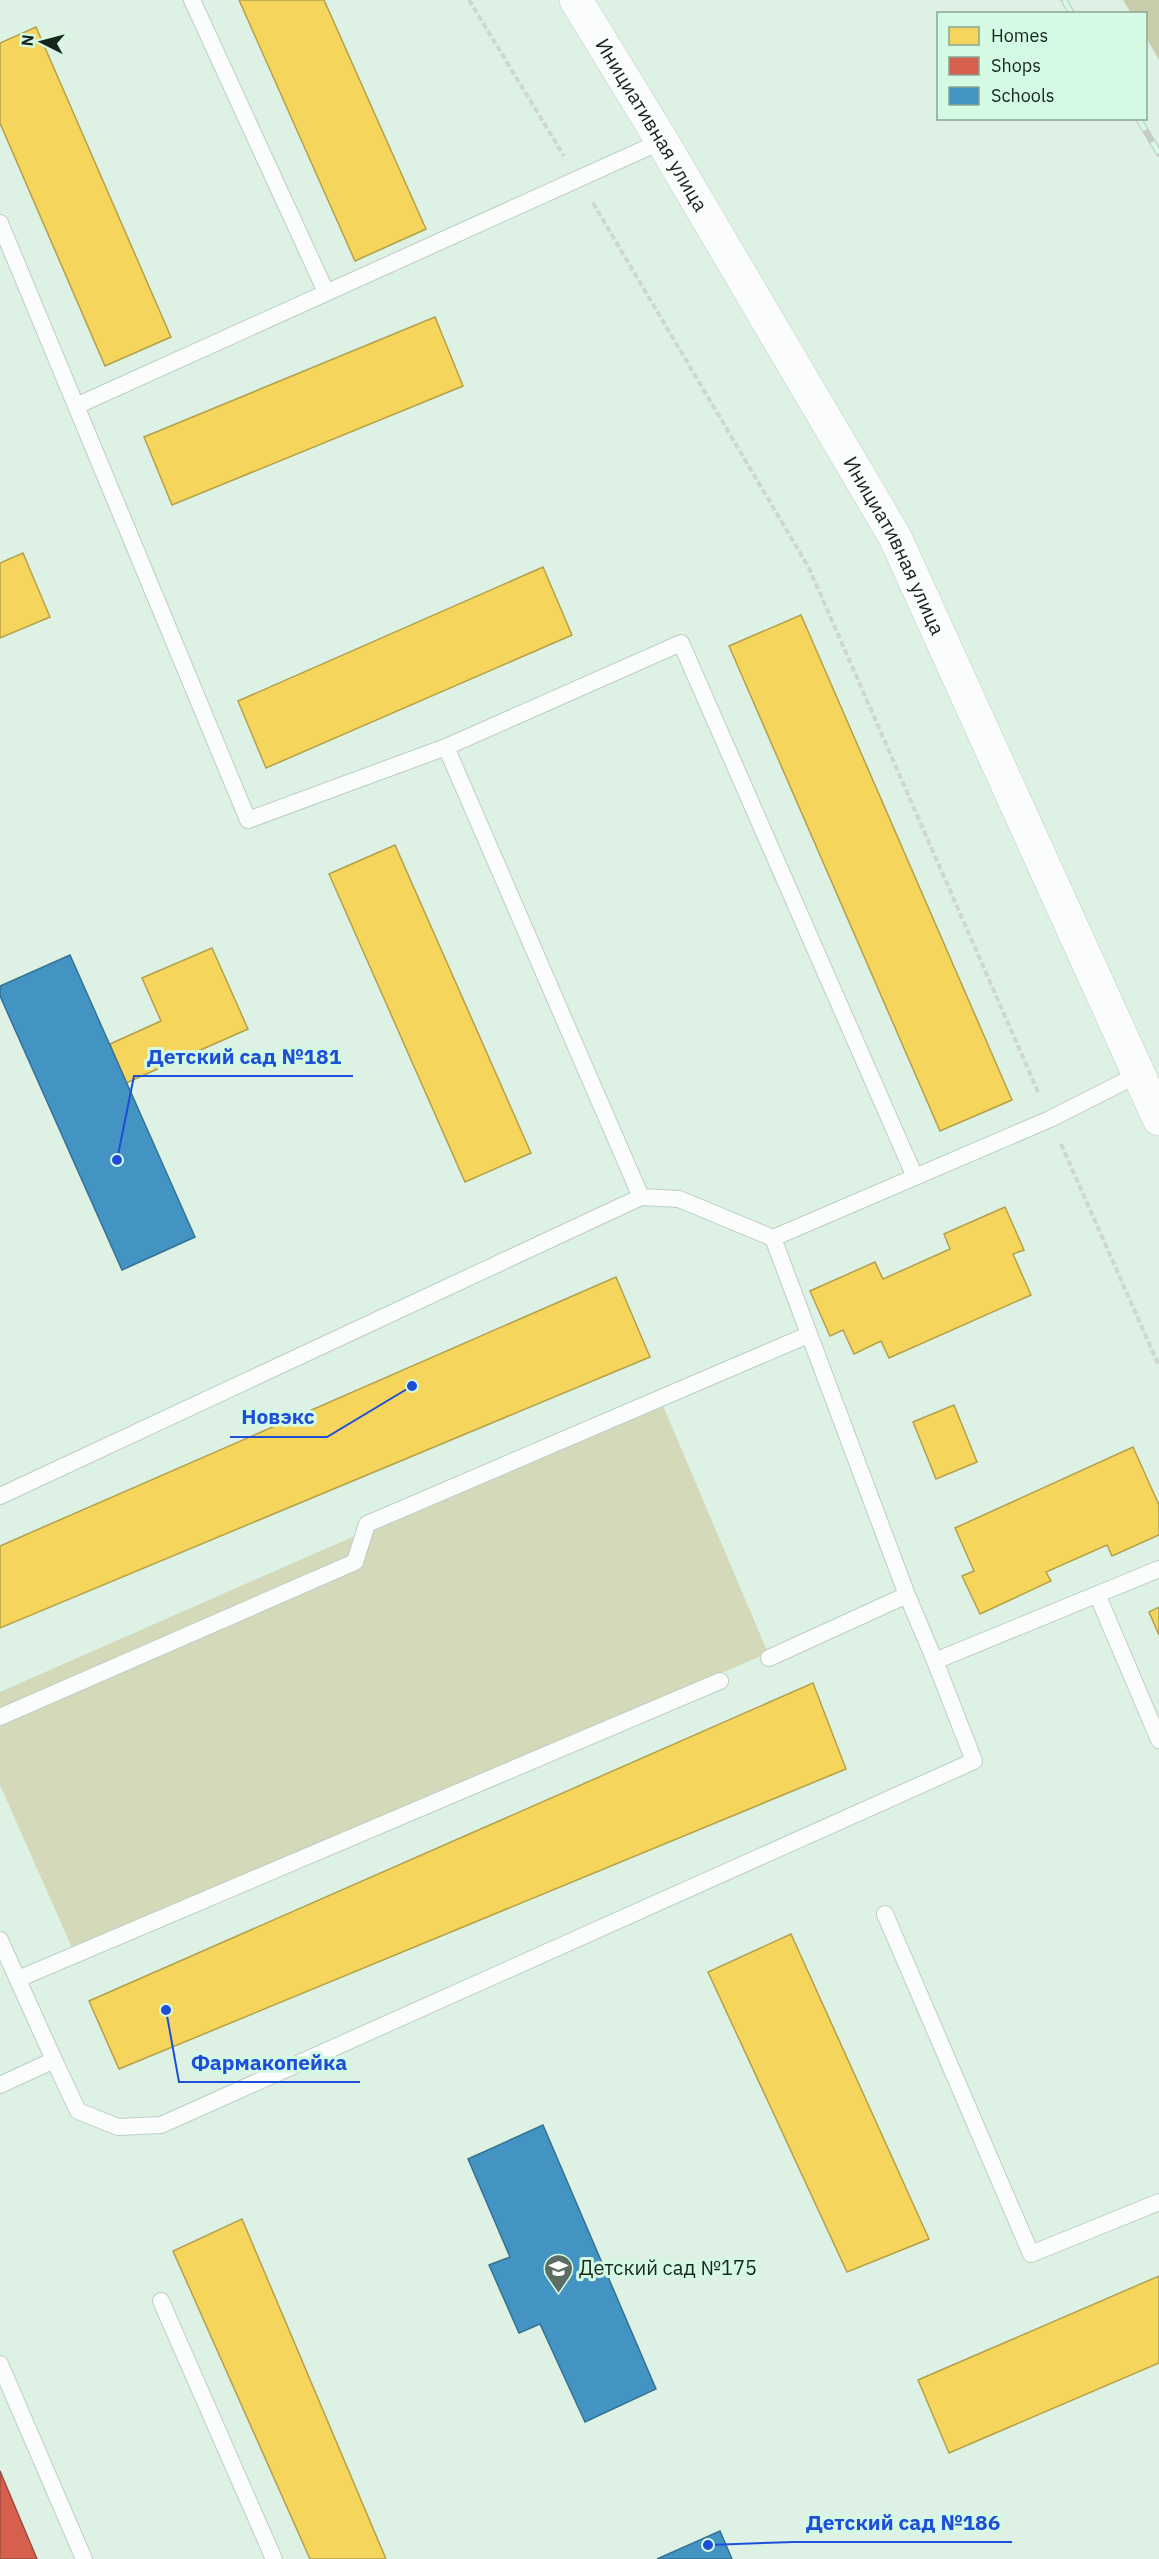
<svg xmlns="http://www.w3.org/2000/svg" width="1159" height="2559" viewBox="0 0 1159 2559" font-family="'IBM Plex Sans',sans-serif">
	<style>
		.green { fill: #d4d9ba }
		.forest { fill: #c8ccab }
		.homes { fill: #f6d55c; stroke: #b3a049; stroke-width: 1.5 }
		.shops { fill: #d6604d; stroke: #9d4e3f; stroke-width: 1.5 }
		.schools { fill: #4393c3; stroke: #367291; stroke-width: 1.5 }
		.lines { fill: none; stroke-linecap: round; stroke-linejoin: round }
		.service-casing { stroke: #bdcdc3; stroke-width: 18 }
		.minor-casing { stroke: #bdcdc3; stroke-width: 34 }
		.path { stroke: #d0d6d2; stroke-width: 4; stroke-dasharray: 6 3; stroke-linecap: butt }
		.service { stroke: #fafdfb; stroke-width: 16 }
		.minor { stroke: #fafdfb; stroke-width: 33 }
		.rail-casing { stroke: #c6ccc8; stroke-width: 7 }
		.rail { stroke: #d5fae3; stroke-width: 4.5; stroke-dasharray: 14; stroke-linecap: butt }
		.labels { text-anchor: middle; stroke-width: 6; stroke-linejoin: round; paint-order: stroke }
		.street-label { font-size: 20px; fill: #17251d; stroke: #d5fae3 }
		.poi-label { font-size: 20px; fill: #17251d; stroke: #d5fae3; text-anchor: start }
		.leader { fill: none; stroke: #1d4ed8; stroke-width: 2 }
		.callout-dot { fill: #1d4ed8; stroke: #d5fae3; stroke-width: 2 }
		.callout-label { font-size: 21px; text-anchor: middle; font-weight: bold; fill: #1d4ed8; stroke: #d5fae3; stroke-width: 6; stroke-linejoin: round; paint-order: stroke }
	</style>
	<rect width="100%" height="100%" fill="#ddf2e5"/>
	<path class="green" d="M 661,1401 L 768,1653 L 73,1950 L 0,1785 L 0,1692 Z"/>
	<path class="forest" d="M 1123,0 L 1159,0 L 1159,60 L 1146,37 L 1146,14 L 1131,13 Z"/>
	<path class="homes" d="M 239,0 L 324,0 L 426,229 L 355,261 Z
		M 36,27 L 171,337 L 105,366 L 0,123 L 0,43 Z
		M 435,317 L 463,386 L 172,505 L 144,437 Z
		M 23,553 L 50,617 L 0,638 L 0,563 Z
		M 543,567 L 572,635 L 266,768 L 238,701 Z
		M 801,615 L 1012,1100 L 940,1131 L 729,646 Z
		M 395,845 L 531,1153 L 465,1182 L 329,874 Z
		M 212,948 L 248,1029 L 126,1083 L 110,1044 L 161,1021 L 142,978 Z
		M 1005,1207 L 1024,1250 L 1013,1254 L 1031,1295 L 889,1358 L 881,1341 L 854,1354 L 843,1330 L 830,1336 L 810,1291 L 875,1262 L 883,1279 L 950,1249 L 944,1234 Z
		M 616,1277 L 650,1357 L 0,1628 L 0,1546 Z
		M 954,1405 L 977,1462 L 936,1479 L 913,1422 Z
		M 1133,1447 L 1159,1505 L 1159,1535 L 1112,1556 L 1107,1545 L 1046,1572 L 1051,1581 L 980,1614 L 962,1576 L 974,1571 L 955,1528 Z
		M 1159,1607 L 1159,1635 L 1149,1612 Z
		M 813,1683 L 846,1769 L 119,2069 L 89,2001 Z
		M 791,1934 L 929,2239 L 847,2272 L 708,1972 Z
		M 242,2219 L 386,2559 L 310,2559 L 173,2251 Z
		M 1159,2276 L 1159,2363 L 949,2453 L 918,2380 Z"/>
	<path class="shops" d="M 0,2471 L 37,2559 L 0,2559 Z"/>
	<path class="schools" d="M 70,955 L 195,1237 L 122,1270 L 0,996 L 0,986 Z
		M 543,2125 L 656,2389 L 585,2422 L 540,2324 L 519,2333 L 489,2265 L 510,2257 L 468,2159 Z
		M 720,2531 L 732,2559 L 657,2559 Z"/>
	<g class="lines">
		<defs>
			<path id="service" d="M 192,0 L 326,292
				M 0,223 L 248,820 L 446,747 L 641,1197
				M 76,406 L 662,141
				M 446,747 L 681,643 L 915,1177
				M 773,1238 L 907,1595 L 935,1661
				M 0,1496 L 641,1197 L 679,1199 L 773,1238 L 1050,1119 L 1139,1074
				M 1097,1594 L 1159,1740
				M 769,1658 L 907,1595
				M 0,1717 L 355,1562 L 367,1524 L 808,1335
				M 885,1914 L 1031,2254 L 1159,2202
				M 0,1940 L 54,2060
				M 18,1979 L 720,1681
				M 0,2085 L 54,2060 L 78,2111 L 118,2127 L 161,2125 L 974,1761 L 935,1661 L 1159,1569
				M 161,2301 L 274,2559
				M 0,2364 L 84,2559"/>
			<g id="minor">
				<path id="s1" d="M 576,0 L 662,141 L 895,537 L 1159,1119"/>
			</g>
		</defs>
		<use href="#service" class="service-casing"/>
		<use href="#minor" class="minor-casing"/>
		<path class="path" d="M 469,0 L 564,156
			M 593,203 L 809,568 L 1039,1094
			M 1061,1144 L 1159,1366"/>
		<use href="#service" class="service"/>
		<use href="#minor" class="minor"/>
		<defs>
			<path id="rail" d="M 1064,0 L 1072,14
				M 1138,118 L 1159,153"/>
		</defs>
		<use href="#rail" class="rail-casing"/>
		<use href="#rail" class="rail"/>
	</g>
	<defs>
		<symbol id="school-pin" viewBox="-11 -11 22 30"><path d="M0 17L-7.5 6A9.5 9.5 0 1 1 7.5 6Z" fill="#5c6d63" stroke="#d5fae3"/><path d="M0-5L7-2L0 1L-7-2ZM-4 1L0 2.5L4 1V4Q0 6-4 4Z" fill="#fff"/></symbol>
	</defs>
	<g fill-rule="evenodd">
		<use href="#school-pin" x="542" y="2252" width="33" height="45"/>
	</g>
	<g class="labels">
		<g class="street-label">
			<text dy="7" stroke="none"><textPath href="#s1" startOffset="146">Инициативная улица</textPath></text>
			<text dy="7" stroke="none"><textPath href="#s1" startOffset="632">Инициативная улица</textPath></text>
		</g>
		<g class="poi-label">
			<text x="579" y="2275">Детский сад №175</text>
		</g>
	</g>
	<path class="leader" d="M117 1160L134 1076H353M412 1386L327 1437H230M166 2010L179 2082H360M708 2545L794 2542H1012"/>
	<g class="callout-dot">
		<circle cx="117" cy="1160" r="6"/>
		<circle cx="412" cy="1386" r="6"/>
		<circle cx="166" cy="2010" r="6"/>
		<circle cx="708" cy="2545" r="6"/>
	</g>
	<g class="callout-label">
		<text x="244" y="1064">Детский сад №181</text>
		<text x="278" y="1424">Новэкс</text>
		<text x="269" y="2070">Фармакопейка</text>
		<text x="903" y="2530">Детский сад №186</text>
	</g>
	<rect x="937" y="12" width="210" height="108" fill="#d5fae3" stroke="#89a594" stroke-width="1.5"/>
	<rect x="949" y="27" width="30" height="18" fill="#f6d55c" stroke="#89a594" stroke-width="1.5"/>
	<text x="991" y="42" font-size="18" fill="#17251d">Homes</text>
	<rect x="949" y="57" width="30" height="18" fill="#d6604d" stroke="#89a594" stroke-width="1.5"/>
	<text x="991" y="72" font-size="18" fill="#17251d">Shops</text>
	<rect x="949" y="87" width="30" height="18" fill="#4393c3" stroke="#89a594" stroke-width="1.5"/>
	<text x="991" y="102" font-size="18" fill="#17251d">Schools</text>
	<g transform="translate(42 42) rotate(276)" stroke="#d5fae3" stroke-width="4.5" paint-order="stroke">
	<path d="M0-4.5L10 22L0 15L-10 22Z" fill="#17251d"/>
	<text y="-9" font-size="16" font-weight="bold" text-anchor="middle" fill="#17251d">N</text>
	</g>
</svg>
